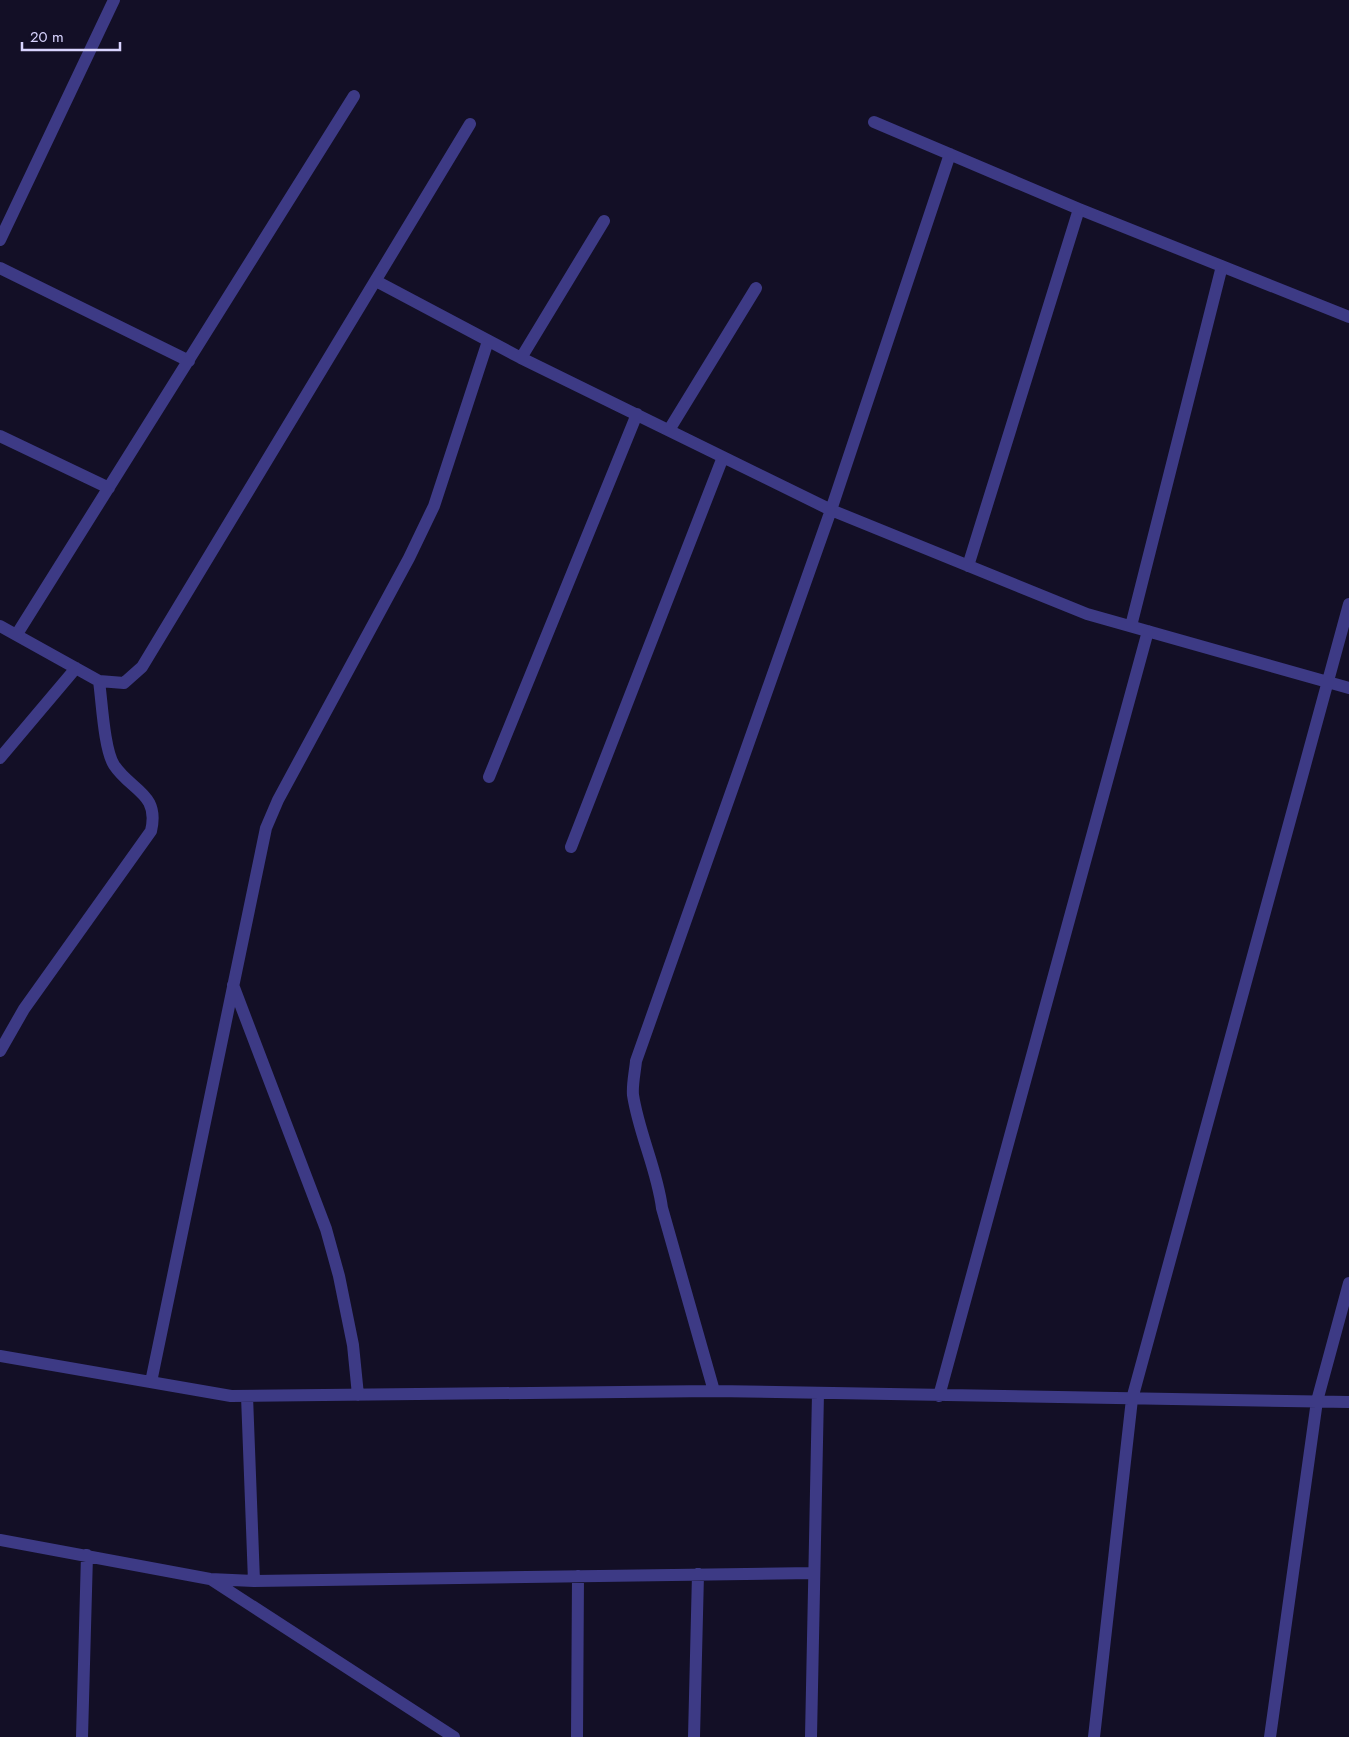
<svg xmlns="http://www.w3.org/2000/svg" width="1349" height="1737" viewBox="0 0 1349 1737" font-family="Jost,sans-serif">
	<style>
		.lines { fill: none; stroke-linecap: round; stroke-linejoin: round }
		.minor { stroke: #3d3a85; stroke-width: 12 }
	</style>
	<rect width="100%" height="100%" fill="#130f26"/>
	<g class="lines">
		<path class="minor" d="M 874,122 L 1079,209 L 1349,317
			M 0,240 L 114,0
			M 0,268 L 189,361
			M 376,281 L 521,358 L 831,510 L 1087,614 L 1349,688
			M 521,358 L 604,221
			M 669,430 L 756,288
			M 0,436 L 109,488
			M 968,566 L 1079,209
			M 0,626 L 99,681 L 124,683 L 142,667 L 470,124
			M 1131,626 L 1222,266
			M 17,634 L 354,96
			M 0,758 L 76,668
			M 489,777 L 637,414
			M 571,847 L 723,457
			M 233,985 L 326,1229 L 339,1276 L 353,1345 L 358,1395
			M 0,1051 L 24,1009 L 151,831 C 160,793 131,791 114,765 C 104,749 102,702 99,681
			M 0,1356 L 231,1396 L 714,1391 L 1349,1402
			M 151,1382 L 266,828 L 278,800 L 409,558 L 434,506 L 488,341
			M 714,1391 L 662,1208 C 657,1169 639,1134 633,1095 C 632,1085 635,1072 636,1061 L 831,510 L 950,154
			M 247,1396 L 254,1581
			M 939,1396 L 1148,631
			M 0,1540 L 210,1579 L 254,1581 L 814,1573
			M 212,1580 L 454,1737
			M 82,1737 L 87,1555
			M 577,1737 L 578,1576
			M 694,1737 L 698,1574
			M 811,1737 L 818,1393
			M 1094,1737 L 1132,1399 L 1349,604
			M 1270,1737 L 1317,1401 L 1349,1283"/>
	</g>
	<path d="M22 42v8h98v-8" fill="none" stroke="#d9d4ff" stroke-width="2.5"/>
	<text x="30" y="42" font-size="15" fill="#d9d4ff" stroke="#130f26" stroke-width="4" paint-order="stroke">20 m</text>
</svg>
